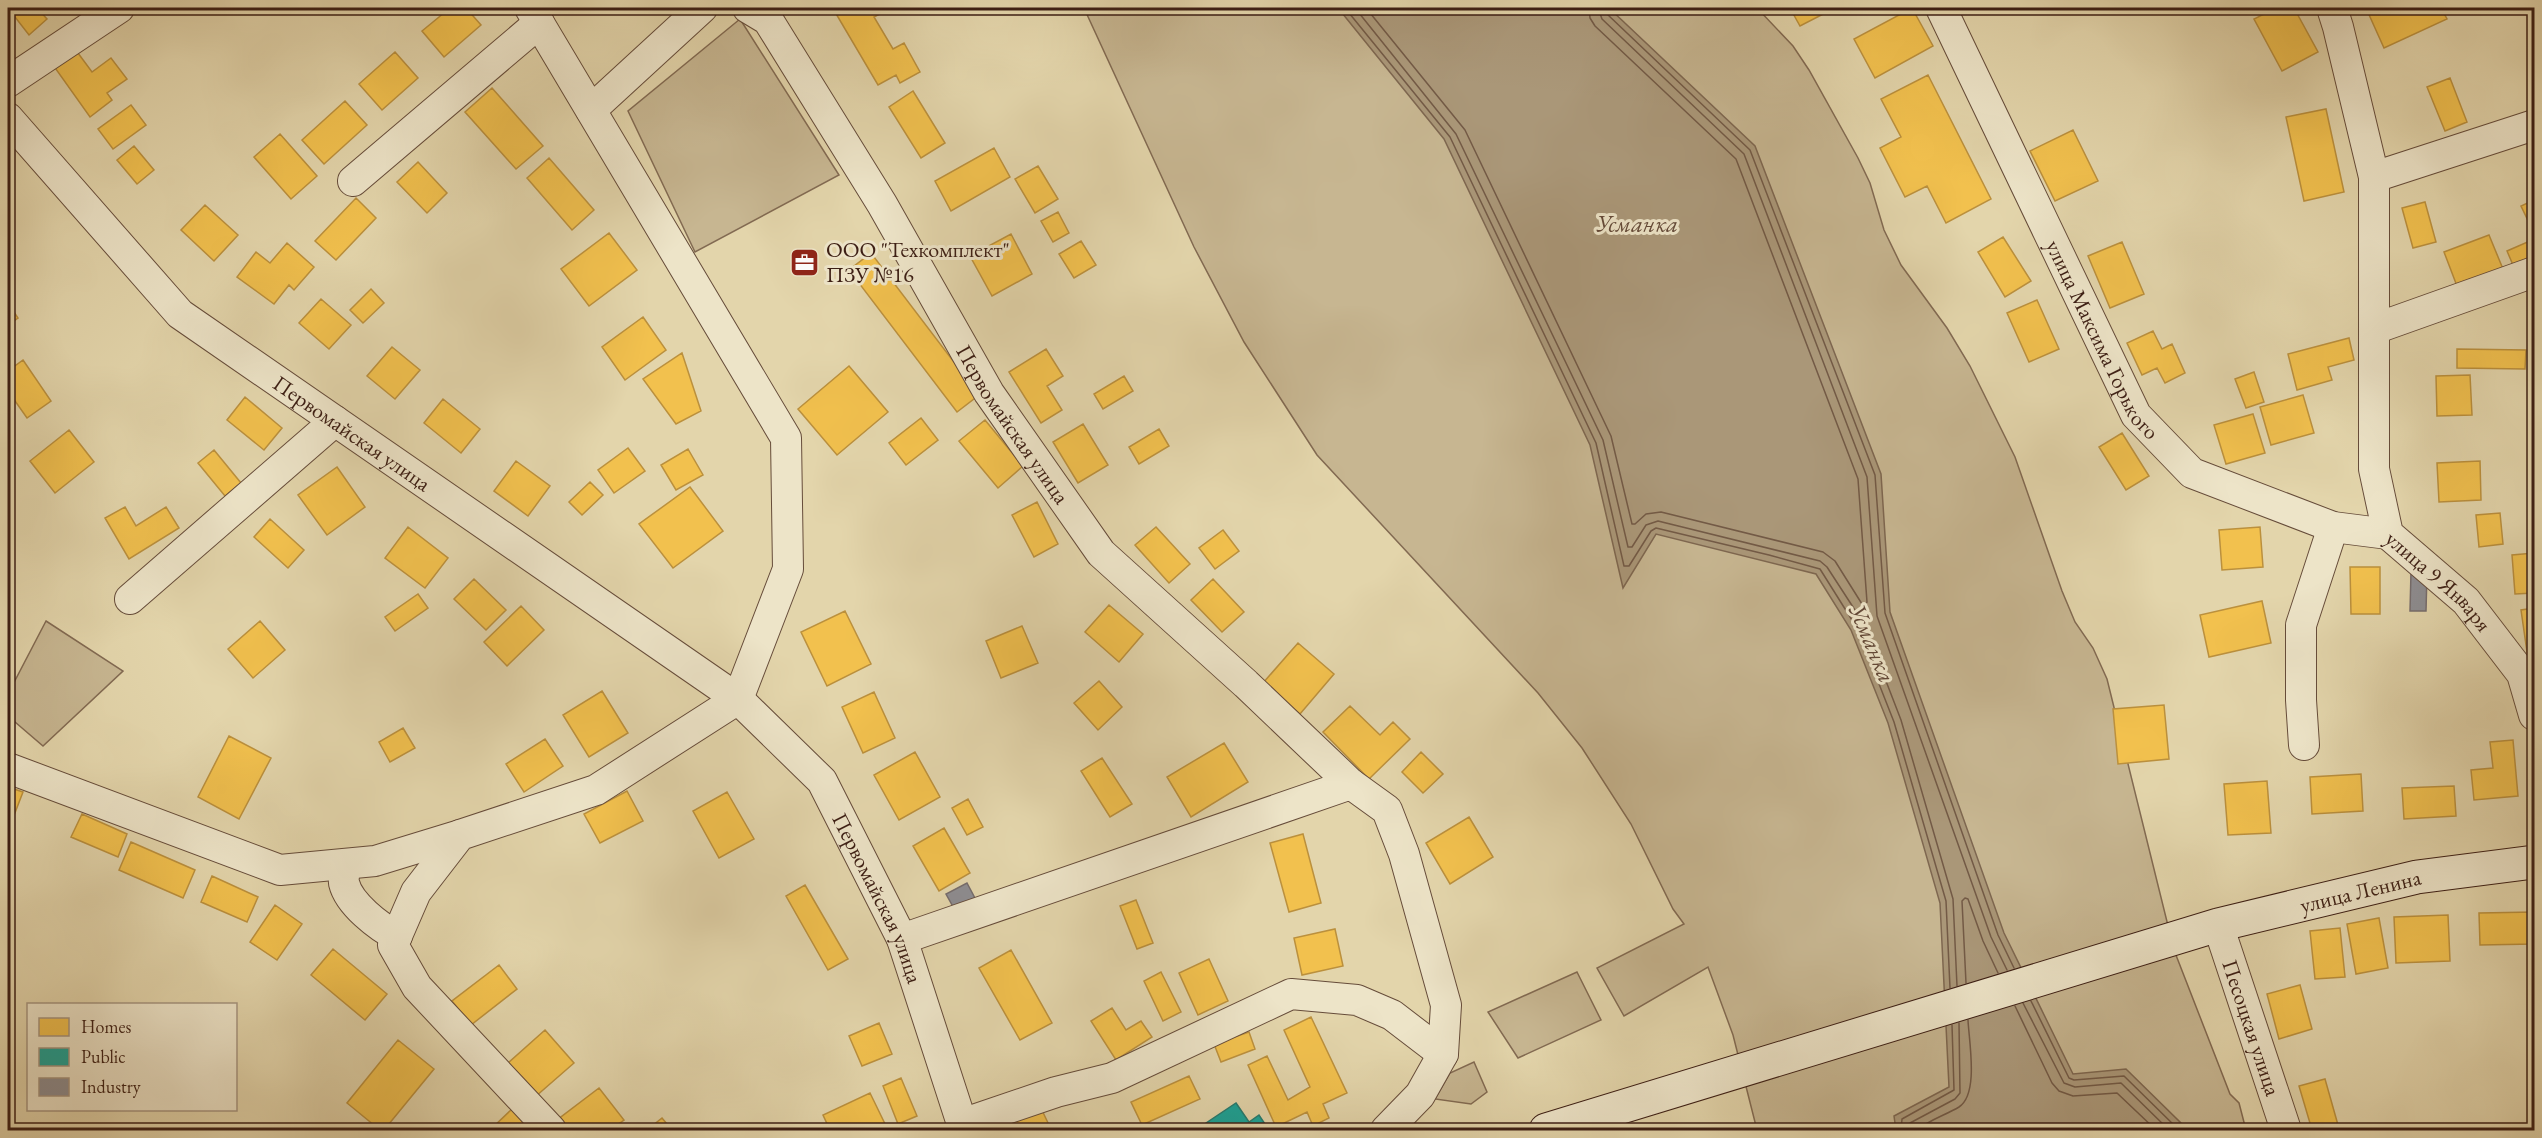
<svg xmlns="http://www.w3.org/2000/svg" width="2542" height="1138" viewBox="0 0 2542 1138" font-family="'EB Garamond',serif">
	<style>
		.green { fill: #c7b691; stroke: #826a52; stroke-width: 1.5 }
		.water { fill: #aa9778; stroke: #7e6750; stroke-width: 1.5 }
		.homes { fill: #f2c14e; stroke: #bb903d; stroke-width: 1.5 }
		.public { fill: #17a398; stroke: #227b70; stroke-width: 1.5 }
		.industry { fill: #8d8d92; stroke: #756c6c; stroke-width: 1.5 }
		.lines { fill: none; stroke-linecap: round; stroke-linejoin: round }
		.shore { stroke: #735a46; stroke-width: 1.5 }
		.minor-casing { stroke: #664c3a; stroke-width: 32 }
		.secondary-casing { stroke: #3c1e14; stroke-width: 35 }
		.minor { stroke: #ede4c8; stroke-width: 30 }
		.secondary { stroke: #ede4c8; stroke-width: 33 }
		.labels { text-anchor: middle; stroke-width: 6; stroke-linejoin: round; paint-order: stroke }
		.poi-label { font-size: 22px; fill: #3c1e14; stroke: #ede4c8; text-anchor: start }
		.street-label { font-size: 22px; fill: #3c1e14; stroke: #ede4c8 }
		.water-label { font-size: 24px; font-style: italic; fill: #624837; stroke: #ede4c8 }
	</style>
	<rect width="100%" height="100%" fill="#e3d5ab"/>
	<filter id="stains"><feTurbulence type="fractalNoise" baseFrequency=".00333" numOctaves="4"/><feColorMatrix values="0 0 0 0 .2 0 0 0 0 .09 0 0 0 0 .02 0 0 0 .5 -.17"/></filter>
	<radialGradient id="worn" r=".72"><stop offset=".6" stop-color="#630" stop-opacity="0"/><stop offset="1" stop-color="#630" stop-opacity=".3"/></radialGradient>
	<path class="green" d="M 1084,8 L 1757,8 L 1793,46 L 1809,70 L 1858,158 L 1870,183 L 1884,230 L 1901,265 L 1947,328 L 1970,366 L 2015,457 L 2062,591 L 2075,622 L 2093,648 L 2107,679 L 2174,950 L 2230,1094 L 2239,1103 L 2246,1130 L 1757,1130 L 1733,1035 L 1708,967 L 1624,1016 L 1597,968 L 1684,924 L 1673,909 L 1631,824 L 1582,748 L 1538,693 L 1317,455 L 1244,342 L 1194,247 Z
		M 740,19 L 839,175 L 695,252 L 628,111 Z
		M 46,621 L 123,671 L 43,746 L 8,716 L 8,694 Z
		M 1577,972 L 1601,1020 L 1518,1058 L 1488,1012 Z
		M 1474,1062 L 1487,1092 L 1471,1104 L 1435,1099 L 1450,1073 Z"/>
	<path class="water" d="M 1338,8 L 1609,8 L 1755,146 L 1881,474 L 1890,612 L 2004,933 L 2073,1074 L 2126,1069 L 2184,1126 L 2185,1130 L 1896,1130 L 1894,1116 L 1949,1087 L 1940,903 L 1888,723 L 1851,630 L 1816,574 L 1656,534 L 1623,588 L 1590,445 L 1444,139 Z"/>
	<path class="homes" d="M 8,8 L 37,8 L 47,19 L 29,35 Z
		M 450,8 L 466,8 L 481,25 L 444,57 L 422,31 Z
		M 843,8 L 891,8 L 874,17 L 893,49 L 904,43 L 920,72 L 900,83 L 896,75 L 878,85 L 835,12 Z
		M 1790,8 L 1832,8 L 1833,9 L 1800,26 Z
		M 1912,8 L 1933,46 L 1875,78 L 1854,39 Z
		M 2276,8 L 2294,8 L 2318,52 L 2282,71 L 2254,19 Z
		M 2366,8 L 2441,8 L 2447,19 L 2384,48 Z
		M 75,49 L 92,72 L 111,58 L 127,79 L 107,93 L 112,100 L 90,117 L 53,65 Z
		M 395,52 L 418,78 L 382,110 L 359,84 Z
		M 1928,75 L 1991,199 L 1946,223 L 1927,186 L 1905,197 L 1880,148 L 1901,137 L 1881,99 Z
		M 2450,78 L 2467,122 L 2445,131 L 2427,87 Z
		M 492,88 L 543,146 L 516,169 L 465,112 Z
		M 913,91 L 945,143 L 921,158 L 889,107 Z
		M 345,101 L 367,125 L 324,164 L 302,140 Z
		M 131,105 L 146,125 L 113,149 L 98,129 Z
		M 2326,109 L 2344,192 L 2304,201 L 2286,117 Z
		M 2073,130 L 2098,181 L 2055,201 L 2030,151 Z
		M 280,134 L 317,176 L 291,199 L 254,157 Z
		M 134,146 L 154,170 L 137,184 L 117,160 Z
		M 994,148 L 1010,177 L 951,211 L 935,181 Z
		M 549,158 L 594,210 L 572,230 L 527,178 Z
		M 418,162 L 447,193 L 427,213 L 397,182 Z
		M 1038,166 L 1058,199 L 1035,213 L 1015,179 Z
		M 356,198 L 376,218 L 336,260 L 315,241 Z
		M 2534,200 L 2534,233 L 2521,206 Z
		M 2425,202 L 2436,242 L 2413,248 L 2402,208 Z
		M 205,205 L 238,235 L 214,261 L 181,230 Z
		M 1058,212 L 1069,233 L 1053,242 L 1041,221 Z
		M 609,233 L 637,270 L 589,306 L 561,269 Z
		M 1011,234 L 1032,274 L 992,296 L 970,256 Z
		M 2489,235 L 2503,269 L 2457,286 L 2444,252 Z
		M 2003,237 L 2031,281 L 2005,297 L 1978,252 Z
		M 2532,240 L 2534,256 L 2513,265 L 2507,251 Z
		M 1081,241 L 1096,265 L 1074,278 L 1059,254 Z
		M 2122,242 L 2144,294 L 2110,308 L 2088,256 Z
		M 287,243 L 314,267 L 294,290 L 289,285 L 274,304 L 237,277 L 256,252 L 270,263 Z
		M 871,253 L 979,395 L 957,412 L 849,270 Z
		M 371,289 L 384,303 L 363,323 L 350,310 Z
		M 321,299 L 351,325 L 329,349 L 299,323 Z
		M 2037,300 L 2059,349 L 2029,362 L 2007,313 Z
		M 8,303 L 18,318 L 8,325 Z
		M 643,317 L 666,350 L 625,380 L 602,347 Z
		M 2153,331 L 2162,349 L 2172,344 L 2185,373 L 2165,383 L 2157,368 L 2142,375 L 2127,343 Z
		M 2349,338 L 2354,360 L 2328,367 L 2332,380 L 2297,390 L 2288,354 Z
		M 392,347 L 420,370 L 395,399 L 367,376 Z
		M 1046,349 L 1063,376 L 1047,386 L 1062,410 L 1041,423 L 1009,372 Z
		M 2457,349 L 2526,350 L 2525,369 L 2457,368 Z
		M 682,353 L 701,411 L 676,424 L 643,379 Z
		M 23,360 L 51,401 L 27,418 L 8,391 L 8,371 Z
		M 849,366 L 888,412 L 837,455 L 798,409 Z
		M 2254,372 L 2264,402 L 2246,408 L 2235,379 Z
		M 2470,375 L 2472,415 L 2437,416 L 2436,376 Z
		M 1124,376 L 1133,391 L 1103,409 L 1094,394 Z
		M 2303,395 L 2314,433 L 2271,445 L 2260,407 Z
		M 245,397 L 282,428 L 264,450 L 227,420 Z
		M 443,399 L 480,429 L 461,453 L 424,423 Z
		M 2253,414 L 2265,453 L 2226,464 L 2214,425 Z
		M 921,418 L 938,440 L 906,465 L 889,443 Z
		M 985,420 L 1023,466 L 998,488 L 959,441 Z
		M 1083,424 L 1108,465 L 1078,483 L 1053,442 Z
		M 1159,429 L 1169,446 L 1139,464 L 1129,447 Z
		M 69,430 L 94,462 L 55,493 L 30,461 Z
		M 2122,433 L 2149,476 L 2126,490 L 2099,447 Z
		M 628,448 L 645,471 L 614,493 L 598,470 Z
		M 688,449 L 703,475 L 676,490 L 661,465 Z
		M 214,450 L 241,483 L 225,496 L 198,463 Z
		M 516,461 L 550,486 L 528,516 L 494,491 Z
		M 2480,461 L 2481,500 L 2439,502 L 2437,463 Z
		M 337,467 L 365,507 L 327,535 L 298,495 Z
		M 590,482 L 603,495 L 582,515 L 569,502 Z
		M 690,487 L 723,531 L 673,568 L 639,524 Z
		M 1037,502 L 1058,544 L 1034,557 L 1012,515 Z
		M 125,507 L 136,526 L 166,507 L 179,528 L 129,559 L 105,518 Z
		M 2500,513 L 2503,544 L 2479,547 L 2476,515 Z
		M 270,519 L 304,550 L 288,568 L 254,537 Z
		M 408,527 L 448,558 L 425,588 L 385,558 Z
		M 1156,527 L 1190,564 L 1169,583 L 1135,545 Z
		M 2260,527 L 2263,567 L 2222,570 L 2219,530 Z
		M 1223,530 L 1239,551 L 1215,569 L 1199,548 Z
		M 2534,553 L 2534,593 L 2515,594 L 2512,555 Z
		M 2350,567 L 2380,567 L 2380,614 L 2351,614 Z
		M 474,579 L 506,610 L 486,630 L 454,599 Z
		M 1213,579 L 1244,612 L 1222,632 L 1191,600 Z
		M 418,594 L 428,608 L 395,631 L 385,617 Z
		M 2262,601 L 2271,643 L 2209,657 L 2200,615 Z
		M 1109,605 L 1143,634 L 1119,662 L 1085,632 Z
		M 521,606 L 544,630 L 507,666 L 484,642 Z
		M 2534,608 L 2534,658 L 2528,659 L 2521,610 Z
		M 845,611 L 871,664 L 827,686 L 801,632 Z
		M 260,621 L 285,650 L 253,678 L 228,649 Z
		M 1022,626 L 1038,663 L 1001,678 L 986,641 Z
		M 1298,643 L 1334,674 L 1300,714 L 1263,683 Z
		M 1099,681 L 1122,707 L 1098,730 L 1074,703 Z
		M 602,691 L 628,733 L 589,757 L 563,715 Z
		M 874,692 L 895,738 L 863,753 L 842,707 Z
		M 2164,705 L 2169,759 L 2118,764 L 2113,709 Z
		M 1350,706 L 1380,735 L 1393,722 L 1410,739 L 1369,779 L 1323,732 Z
		M 403,728 L 415,748 L 390,762 L 379,742 Z
		M 229,736 L 271,758 L 239,819 L 198,797 Z
		M 545,739 L 563,766 L 524,792 L 506,764 Z
		M 2513,740 L 2518,796 L 2474,800 L 2471,770 L 2493,768 L 2490,742 Z
		M 1224,743 L 1248,782 L 1191,817 L 1167,777 Z
		M 915,752 L 940,797 L 899,820 L 874,775 Z
		M 1421,752 L 1443,774 L 1423,793 L 1402,772 Z
		M 1102,758 L 1132,804 L 1110,817 L 1081,771 Z
		M 2361,774 L 2363,811 L 2312,814 L 2310,777 Z
		M 2267,781 L 2271,833 L 2228,835 L 2224,784 Z
		M 2454,786 L 2456,816 L 2404,819 L 2402,788 Z
		M 8,787 L 23,792 L 8,831 Z
		M 627,791 L 643,821 L 600,843 L 584,814 Z
		M 727,792 L 754,839 L 719,858 L 693,811 Z
		M 968,799 L 983,827 L 967,835 L 952,808 Z
		M 82,814 L 127,834 L 118,857 L 71,837 Z
		M 1469,817 L 1493,857 L 1450,884 L 1426,843 Z
		M 944,828 L 970,873 L 939,891 L 913,846 Z
		M 1303,834 L 1321,903 L 1289,912 L 1270,843 Z
		M 131,842 L 195,870 L 183,898 L 119,870 Z
		M 212,876 L 258,897 L 247,922 L 201,902 Z
		M 805,885 L 848,959 L 828,970 L 786,896 Z
		M 1136,900 L 1153,943 L 1137,949 L 1120,906 Z
		M 275,905 L 302,924 L 277,960 L 250,942 Z
		M 2534,912 L 2534,944 L 2480,945 L 2479,913 Z
		M 2448,915 L 2450,961 L 2396,963 L 2394,917 Z
		M 2379,918 L 2388,968 L 2356,974 L 2347,924 Z
		M 2340,928 L 2345,977 L 2315,979 L 2310,931 Z
		M 1335,929 L 1343,966 L 1302,975 L 1294,938 Z
		M 333,949 L 387,994 L 365,1020 L 311,975 Z
		M 1011,950 L 1052,1023 L 1020,1040 L 979,968 Z
		M 1209,959 L 1228,1001 L 1198,1015 L 1179,973 Z
		M 499,965 L 517,989 L 471,1025 L 452,1001 Z
		M 1161,972 L 1181,1012 L 1163,1021 L 1144,981 Z
		M 2300,985 L 2312,1029 L 2279,1039 L 2267,994 Z
		M 1112,1008 L 1126,1030 L 1141,1021 L 1152,1037 L 1116,1060 L 1091,1021 Z
		M 1311,1017 L 1347,1093 L 1323,1104 L 1329,1118 L 1313,1126 L 1307,1112 L 1276,1127 L 1248,1065 L 1267,1056 L 1288,1100 L 1310,1087 L 1284,1030 Z
		M 879,1023 L 892,1054 L 862,1066 L 849,1036 Z
		M 545,1030 L 574,1063 L 535,1097 L 507,1064 Z
		M 1249,1032 L 1255,1049 L 1221,1062 L 1214,1044 Z
		M 398,1040 L 434,1069 L 384,1130 L 380,1130 L 347,1103 Z
		M 1189,1076 L 1200,1099 L 1142,1125 L 1131,1102 Z
		M 901,1078 L 917,1116 L 898,1124 L 883,1086 Z
		M 2325,1079 L 2338,1125 L 2312,1130 L 2299,1086 Z
		M 599,1088 L 624,1120 L 610,1130 L 565,1130 L 557,1120 Z
		M 870,1093 L 888,1130 L 830,1130 L 823,1115 Z
		M 1039,1104 L 1050,1127 L 1043,1130 L 1010,1130 L 1005,1120 Z
		M 512,1109 L 534,1130 L 490,1130 Z
		M 662,1118 L 672,1130 L 647,1130 Z"/>
	<path class="public" d="M 1236,1103 L 1249,1122 L 1259,1115 L 1269,1130 L 1198,1130 L 1197,1129 Z"/>
	<path class="industry" d="M 2411,572 L 2427,573 L 2426,611 L 2410,611 Z
		M 967,883 L 977,902 L 956,912 L 946,894 Z"/>
	<g class="lines">
		<path class="shore" d="M 1345,8 L 1450,137 L 1596,443 L 1624,566 L 1629,566 L 1651,531 L 1656,528 L 1769,555 L 1820,569 L 1857,628 L 1894,722 L 1946,901 L 1950,988
			M 1355,8 L 1456,134 L 1603,440 L 1628,547 L 1632,547 L 1646,525 L 1658,521 L 1820,561 L 1827,567 L 1864,624 L 1901,720 L 1953,899 L 1957,986
			M 1366,8 L 1465,130 L 1611,436 L 1632,524 L 1635,524 L 1646,514 L 1661,512 L 1823,552 L 1835,561 L 1862,604 L 1865,605 L 1867,602 L 1858,479 L 1736,159 L 1595,26 L 1590,18 L 1589,8
			M 1598,8 L 1602,19 L 1744,154 L 1867,477 L 1877,616 L 1991,937 L 2007,970
			M 1605,8 L 1607,14 L 1750,150 L 1875,475 L 1885,613 L 1998,935 L 2014,968
			M 1966,983 L 1962,901 L 1965,898 L 1968,899 L 1983,941 L 1998,973
			M 2031,1001 L 2069,1078 L 2074,1080 L 2124,1076 L 2179,1130
			M 2023,1003 L 2064,1083 L 2075,1087 L 2121,1083 L 2169,1130
			M 2015,1006 L 2052,1083 L 2059,1091 L 2073,1096 L 2117,1093 L 2156,1130
			M 1901,1130 L 1902,1119 L 1954,1090 L 1952,1025
			M 1909,1130 L 1910,1123 L 1955,1099 L 1960,1093 L 1959,1023
			M 1918,1130 C 1928,1120 1946,1115 1959,1107 C 1979,1094 1969,1042 1968,1020"/>
		<defs>
			<g id="minor">
				<path d="M 530,8 L 786,438 L 788,569 L 738,699 L 596,790 L 460,835 L 416,892 L 393,945 L 417,987 L 551,1130"/>
				<path id="s1" d="M 748,8 L 768,20 L 882,204 L 989,393 L 1101,553 L 1246,684 L 1351,784"/>
				<path id="s2" d="M 1941,8 L 2136,415 L 2192,473 L 2333,527 L 2388,534"/>
				<path id="s3" d="M 2332,8 L 2338,27 L 2374,177 L 2374,469 L 2388,534 L 2466,601 L 2522,674 L 2534,715"/>
				<path d="M 8,82 L 119,8"/>
				<path d="M 591,110 L 702,8"/>
				<path id="s4" d="M 8,118 L 180,314 L 738,699 L 822,781 L 902,939 L 964,1130"/>
				<path d="M 2374,177 L 2534,125"/>
				<path d="M 353,181 L 539,23"/>
				<path d="M 2374,329 L 2534,272"/>
				<path d="M 130,599 L 335,421"/>
				<path d="M 2304,745 L 2301,700 L 2301,625 L 2333,527"/>
				<path d="M 8,768 L 280,870 L 375,861 L 460,835"/>
				<path d="M 346,864 C 345,870 343,878 344,883 C 349,904 379,927 397,936"/>
				<path id="s5" d="M 2218,925 L 2286,1130"/>
				<path d="M 902,939 L 1351,784 L 1387,810 L 1404,854 L 1446,1005 L 1443,1054 L 1420,1095 L 1386,1130"/>
				<path d="M 962,1124 L 1056,1092 L 1112,1078 L 1291,994 L 1357,1000 L 1392,1015 L 1443,1054"/>
			</g>
			<g id="secondary">
				<path id="s6" d="M 1546,1130 L 2218,925 L 2417,877 L 2534,862"/>
			</g>
		</defs>
		<use href="#minor" class="minor-casing"/>
		<use href="#secondary" class="secondary-casing"/>
		<use href="#minor" class="minor"/>
		<use href="#secondary" class="secondary"/>
	</g>
	<defs>
		<symbol id="office-square" viewBox="-11 -11 22 22"><rect x="-9" y="-9" width="18" height="18" rx="4" fill="#8f2418" stroke="#ede4c8"/><path d="M-6-3h4V-5.5h4V-3h4V5H-6ZM-1-4.5V-3h2v-1.5ZM-6 0V1H6V0Z" fill="#fff"/></symbol>
	</defs>
	<g fill-rule="evenodd">
		<use href="#office-square" x="788" y="246" width="33" height="33"/>
	</g>
	<g class="labels">
		<g class="poi-label">
			<text x="826" y="257">ООО "Техкомплект"<tspan x="826" dy="25">ПЗУ №16</tspan></text>
		</g>
		<g class="street-label">
			<text dy="8" stroke="none"><textPath href="#s2" startOffset="369">улица Максима Горького</textPath></text>
			<text dy="8" stroke="none"><textPath href="#s1" startOffset="496">Первомайская улица</textPath></text>
			<text dy="8" stroke="none"><textPath href="#s4" startOffset="470">Первомайская улица</textPath></text>
			<text dy="8" stroke="none"><textPath href="#s3" startOffset="602">улица 9 Января</textPath></text>
			<text dy="8" stroke="none"><textPath href="#s6" startOffset="849">улица Ленина</textPath></text>
			<text dy="8" stroke="none"><textPath href="#s4" startOffset="1186">Первомайская улица</textPath></text>
			<text dy="8" stroke="none"><textPath href="#s5" startOffset="108">Песоцкая улица</textPath></text>
		</g>
		<g class="water-label">
			<text x="1637" y="232">Усманка</text>
			<text transform="translate(1872 643) rotate(67)" y="8">Усманка</text>
		</g>
	</g>
	<rect width="2542" height="1138" fill="none" stroke="#e3d5ab" stroke-width="30"/>
	<rect x="9" y="9" width="2524" height="1120" fill="none" stroke="#3c1e14" stroke-width="3"/>
	<rect x="15" y="15" width="2512" height="1108" fill="none" stroke="#3c1e14" stroke-width="1.5"/>
	<rect x="27" y="1003" width="210" height="108" fill="#ede4c8" stroke="#a69580" stroke-width="1.5"/>
	<rect x="39" y="1018" width="30" height="18" fill="#f2c14e" stroke="#a69580" stroke-width="1.5"/>
	<text x="81" y="1033" font-size="18" fill="#3c1e14">Homes</text>
	<rect x="39" y="1048" width="30" height="18" fill="#17a398" stroke="#a69580" stroke-width="1.5"/>
	<text x="81" y="1063" font-size="18" fill="#3c1e14">Public</text>
	<rect x="39" y="1078" width="30" height="18" fill="#8d8d92" stroke="#a69580" stroke-width="1.5"/>
	<text x="81" y="1093" font-size="18" fill="#3c1e14">Industry</text>
	<rect width="100%" height="100%" filter="url(#stains)"/>
	<rect width="100%" height="100%" fill="url(#worn)"/>
</svg>
